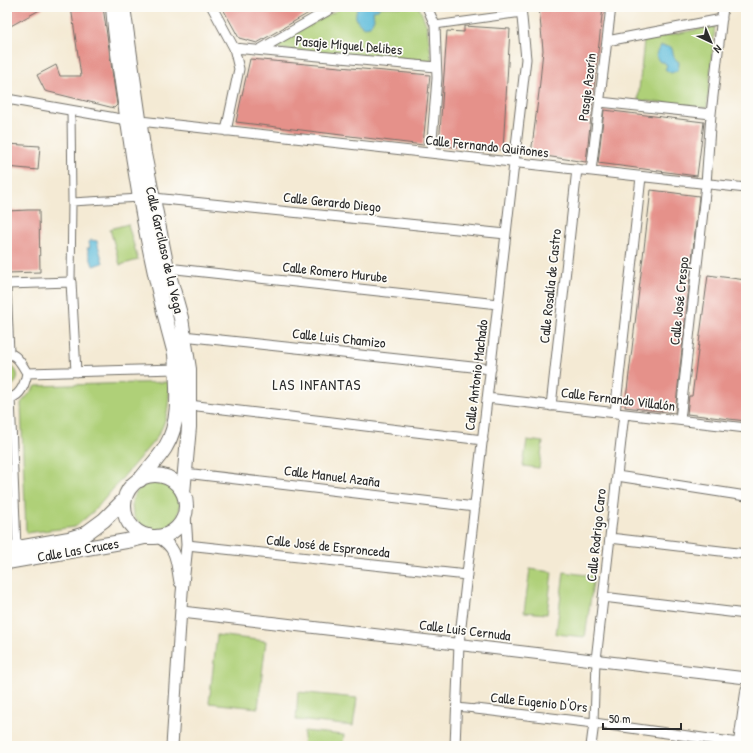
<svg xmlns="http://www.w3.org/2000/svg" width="753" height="753" viewBox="0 0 753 753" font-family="'Patrick Hand',sans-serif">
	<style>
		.green { fill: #afd078; stroke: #6d7e52 }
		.water { fill: #5cbbda; stroke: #447382 }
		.building { fill: #e5918a }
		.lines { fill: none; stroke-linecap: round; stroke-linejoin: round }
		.pedestrian-casing { stroke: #716e66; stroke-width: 9 }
		.minor-casing { stroke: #716e66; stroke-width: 11 }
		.tertiary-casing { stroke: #716e66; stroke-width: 13 }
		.primary-casing { stroke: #716e66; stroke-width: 16 }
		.pedestrian { stroke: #fff; stroke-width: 7 }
		.minor { stroke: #fff; stroke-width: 9 }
		.tertiary { stroke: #fff; stroke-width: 11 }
		.primary { stroke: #fff; stroke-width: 14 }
		.labels { text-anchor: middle; stroke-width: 3.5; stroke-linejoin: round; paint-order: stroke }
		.street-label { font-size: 14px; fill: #2b2b2b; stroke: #fdfcf7 }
		.neighbourhood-label { font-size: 15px; letter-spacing: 1px; fill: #2b2b2b; stroke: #fdfcf7 }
	</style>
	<rect width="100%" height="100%" fill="#fdfcf7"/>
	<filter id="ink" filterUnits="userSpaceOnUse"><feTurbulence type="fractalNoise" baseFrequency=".025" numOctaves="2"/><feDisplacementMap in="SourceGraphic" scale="8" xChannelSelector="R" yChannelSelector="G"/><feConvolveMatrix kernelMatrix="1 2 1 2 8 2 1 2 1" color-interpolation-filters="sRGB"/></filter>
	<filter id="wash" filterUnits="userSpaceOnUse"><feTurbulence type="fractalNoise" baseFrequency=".012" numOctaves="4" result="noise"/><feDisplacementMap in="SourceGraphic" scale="16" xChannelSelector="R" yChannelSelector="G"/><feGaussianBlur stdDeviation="0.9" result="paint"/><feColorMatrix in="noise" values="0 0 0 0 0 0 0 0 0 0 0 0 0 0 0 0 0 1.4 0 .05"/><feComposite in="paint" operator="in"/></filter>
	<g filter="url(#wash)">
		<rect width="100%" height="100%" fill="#f4ead4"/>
		<path class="green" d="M 343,7 L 419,7 L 427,26 L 432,62 L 268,48 Z
			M 715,26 L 707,108 L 638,100 L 644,40 Z
			M 128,224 L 138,260 L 120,265 L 110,229 Z
			M 7,362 C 20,371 22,381 7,389 Z
			M 170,382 C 168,407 169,420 154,441 L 95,510 L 75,527 L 26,533 L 21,403 L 36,386 Z
			M 527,440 L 543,442 L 539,468 L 523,466 Z
			M132 506a24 24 0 1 1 48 0a24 24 0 1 1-48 0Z
			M 530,569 L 552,572 L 547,614 L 524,612 Z
			M 564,572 L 594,576 L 585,637 L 556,634 Z
			M 217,635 L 266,641 L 258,708 L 209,703 Z
			M 298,692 L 357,698 L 353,726 L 296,720 Z
			M 304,731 L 344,735 L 343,746 L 303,746 Z"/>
		<path class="water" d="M 358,7 L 380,7 L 378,10 L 373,11 L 374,19 L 370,26 L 364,27 C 355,22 354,16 358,7 Z
			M 661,46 L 671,47 C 675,54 671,57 679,62 C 679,69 678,71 671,73 L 665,69 L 667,66 L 664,62 L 660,62 C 654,56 656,52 661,46 Z
			M 91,240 L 97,241 L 103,263 L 93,266 L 87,248 L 90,248 L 89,242 Z"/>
		<g id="blocks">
			<path class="building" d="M 7,7 L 45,7 L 7,28 Z
				M 71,7 L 103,7 L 117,105 L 114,108 L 45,91 L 37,75 L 56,65 L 60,76 L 81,76 Z
				M 222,7 L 319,7 L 257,43 L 239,38 Z
				M 539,7 L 603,7 L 586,162 L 531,154 L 539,92 L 543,50 Z
				M 464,26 L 510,29 L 503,150 L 439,146 L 447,31 L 464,32 Z
				M 250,59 L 430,75 L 423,145 L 236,122 Z
				M 604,110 L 704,122 L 697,176 L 598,163 Z
				M 7,144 L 40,146 L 38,170 L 7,167 Z
				M 651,190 L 699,196 L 675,413 L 625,407 Z
				M 28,210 L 39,210 L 40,272 L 7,273 L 7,211 Z
				M 708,275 L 746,280 L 746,421 L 687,414 L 689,396 L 692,396 Z"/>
		</g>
	</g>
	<g filter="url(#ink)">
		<use href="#blocks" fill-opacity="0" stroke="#716e66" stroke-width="1"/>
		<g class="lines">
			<defs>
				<path id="pedestrian" d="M 435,25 L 522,13
					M 71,110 L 72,202 L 71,282
					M 72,202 L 140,198
					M 7,284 L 10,353
					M 11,398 L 17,548
					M 456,707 L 476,709
					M 594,723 L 596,660"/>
				<path id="minor" d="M 212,7 L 234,48 L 239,69 L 226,131
					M 427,7 L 435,25 L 437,78 L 431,153
					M 607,41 L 722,19
					M 234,48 L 436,67
					M 259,50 L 334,7
					M 7,99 L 127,120
					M 600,102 L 711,114
					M 140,121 L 746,188
					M 591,171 L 611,7
					M 154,198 L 506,234
					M 167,268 L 498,304
					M 7,284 L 71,282 L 76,372
					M 183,336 L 491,369
					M 7,353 C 17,354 22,365 27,373 C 25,384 20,398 7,398
					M 27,373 L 176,369
					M 487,398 L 746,428
					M 189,405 L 483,440
					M 551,406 L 577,169
					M 615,413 L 641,177
					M 680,420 L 706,184 L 711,114 L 723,7
					M 185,473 L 475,507
					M 617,476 L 746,496
					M 610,538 L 746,554
					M 187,545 L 467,575
					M 603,597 L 746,614
					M 596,660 L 624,414
					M 476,709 L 594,723 L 746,744
					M 455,746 L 459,644 L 526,59 L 521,7
					M 591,746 L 594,723
					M 738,746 L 746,689"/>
				<path id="tertiary" d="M 158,537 C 178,548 176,561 180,582
					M 182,612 L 746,678
					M 172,746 L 182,593 L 187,545 L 185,515"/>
				<path id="primary" d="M 113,7 C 116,45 122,84 128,122 C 139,200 154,278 175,354 C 177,385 182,421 165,448 C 158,459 148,469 140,480
					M 123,7 L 144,154 L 167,268 L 181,318 L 189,369 L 189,427 L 183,493
					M124 506a31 31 0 1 1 62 0a31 31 0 1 1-62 0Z
					M 7,550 L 69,539 L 85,534 L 104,520 L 125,499
					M 7,562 L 132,540 L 149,536"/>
			</defs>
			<use href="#pedestrian" class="pedestrian-casing"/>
			<use href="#minor" class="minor-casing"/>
			<use href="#tertiary" class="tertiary-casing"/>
			<use href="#primary" class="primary-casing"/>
			<use href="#pedestrian" class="pedestrian"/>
			<use href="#minor" class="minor"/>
			<use href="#tertiary" class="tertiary"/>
			<use href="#primary" class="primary"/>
		</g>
	</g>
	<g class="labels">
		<g class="street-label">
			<text transform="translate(349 45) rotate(5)" y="5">Pasaje Miguel Delibes</text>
			<text transform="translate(587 87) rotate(-83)" y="5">Pasaje Azorín</text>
			<text transform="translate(487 146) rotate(6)" y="5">Calle Fernando Quiñones</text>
			<text transform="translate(332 202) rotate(6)" y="5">Calle Gerardo Diego</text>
			<text transform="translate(165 250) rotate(77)" y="5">Calle Garcilaso de la Vega</text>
			<text transform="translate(335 272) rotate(6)" y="5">Calle Romero Murube</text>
			<text transform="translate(550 286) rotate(-84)" y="5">Calle Rosalía de Castro</text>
			<text transform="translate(679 301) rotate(-84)" y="5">Calle José Crespo</text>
			<text transform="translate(339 338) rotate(6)" y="5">Calle Luis Chamizo</text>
			<text transform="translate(476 375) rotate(-83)" y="5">Calle Antonio Machado</text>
			<text transform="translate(618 399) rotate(7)" y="5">Calle Fernando Villalón</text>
			<text transform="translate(332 476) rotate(7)" y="5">Calle Manuel Azaña</text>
			<text transform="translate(596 535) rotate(-84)" y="5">Calle Rodrigo Caro</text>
			<text transform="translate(328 546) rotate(6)" y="5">Calle José de Espronceda</text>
			<text transform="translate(78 550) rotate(-10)" y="5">Calle Las Cruces</text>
			<text transform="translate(465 630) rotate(7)" y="5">Calle Luis Cernuda</text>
			<text transform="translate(539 702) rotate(6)" y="5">Calle Eugenio D'Ors</text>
		</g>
		<g class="neighbourhood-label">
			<text x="317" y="390">LAS INFANTAS</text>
		</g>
	</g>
	<rect width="753" height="753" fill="none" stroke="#fdfcf7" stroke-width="24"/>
	<g transform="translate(711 42) rotate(136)" stroke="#fdfcf7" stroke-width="3" paint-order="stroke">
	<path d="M0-3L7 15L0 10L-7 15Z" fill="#2b2b2b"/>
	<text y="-6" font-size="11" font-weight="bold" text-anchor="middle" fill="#2b2b2b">N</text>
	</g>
	<path d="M603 723v6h78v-6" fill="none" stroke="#2b2b2b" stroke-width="2"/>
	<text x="609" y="723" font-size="12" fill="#2b2b2b" stroke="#fdfcf7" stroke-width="3" paint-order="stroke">50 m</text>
</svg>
